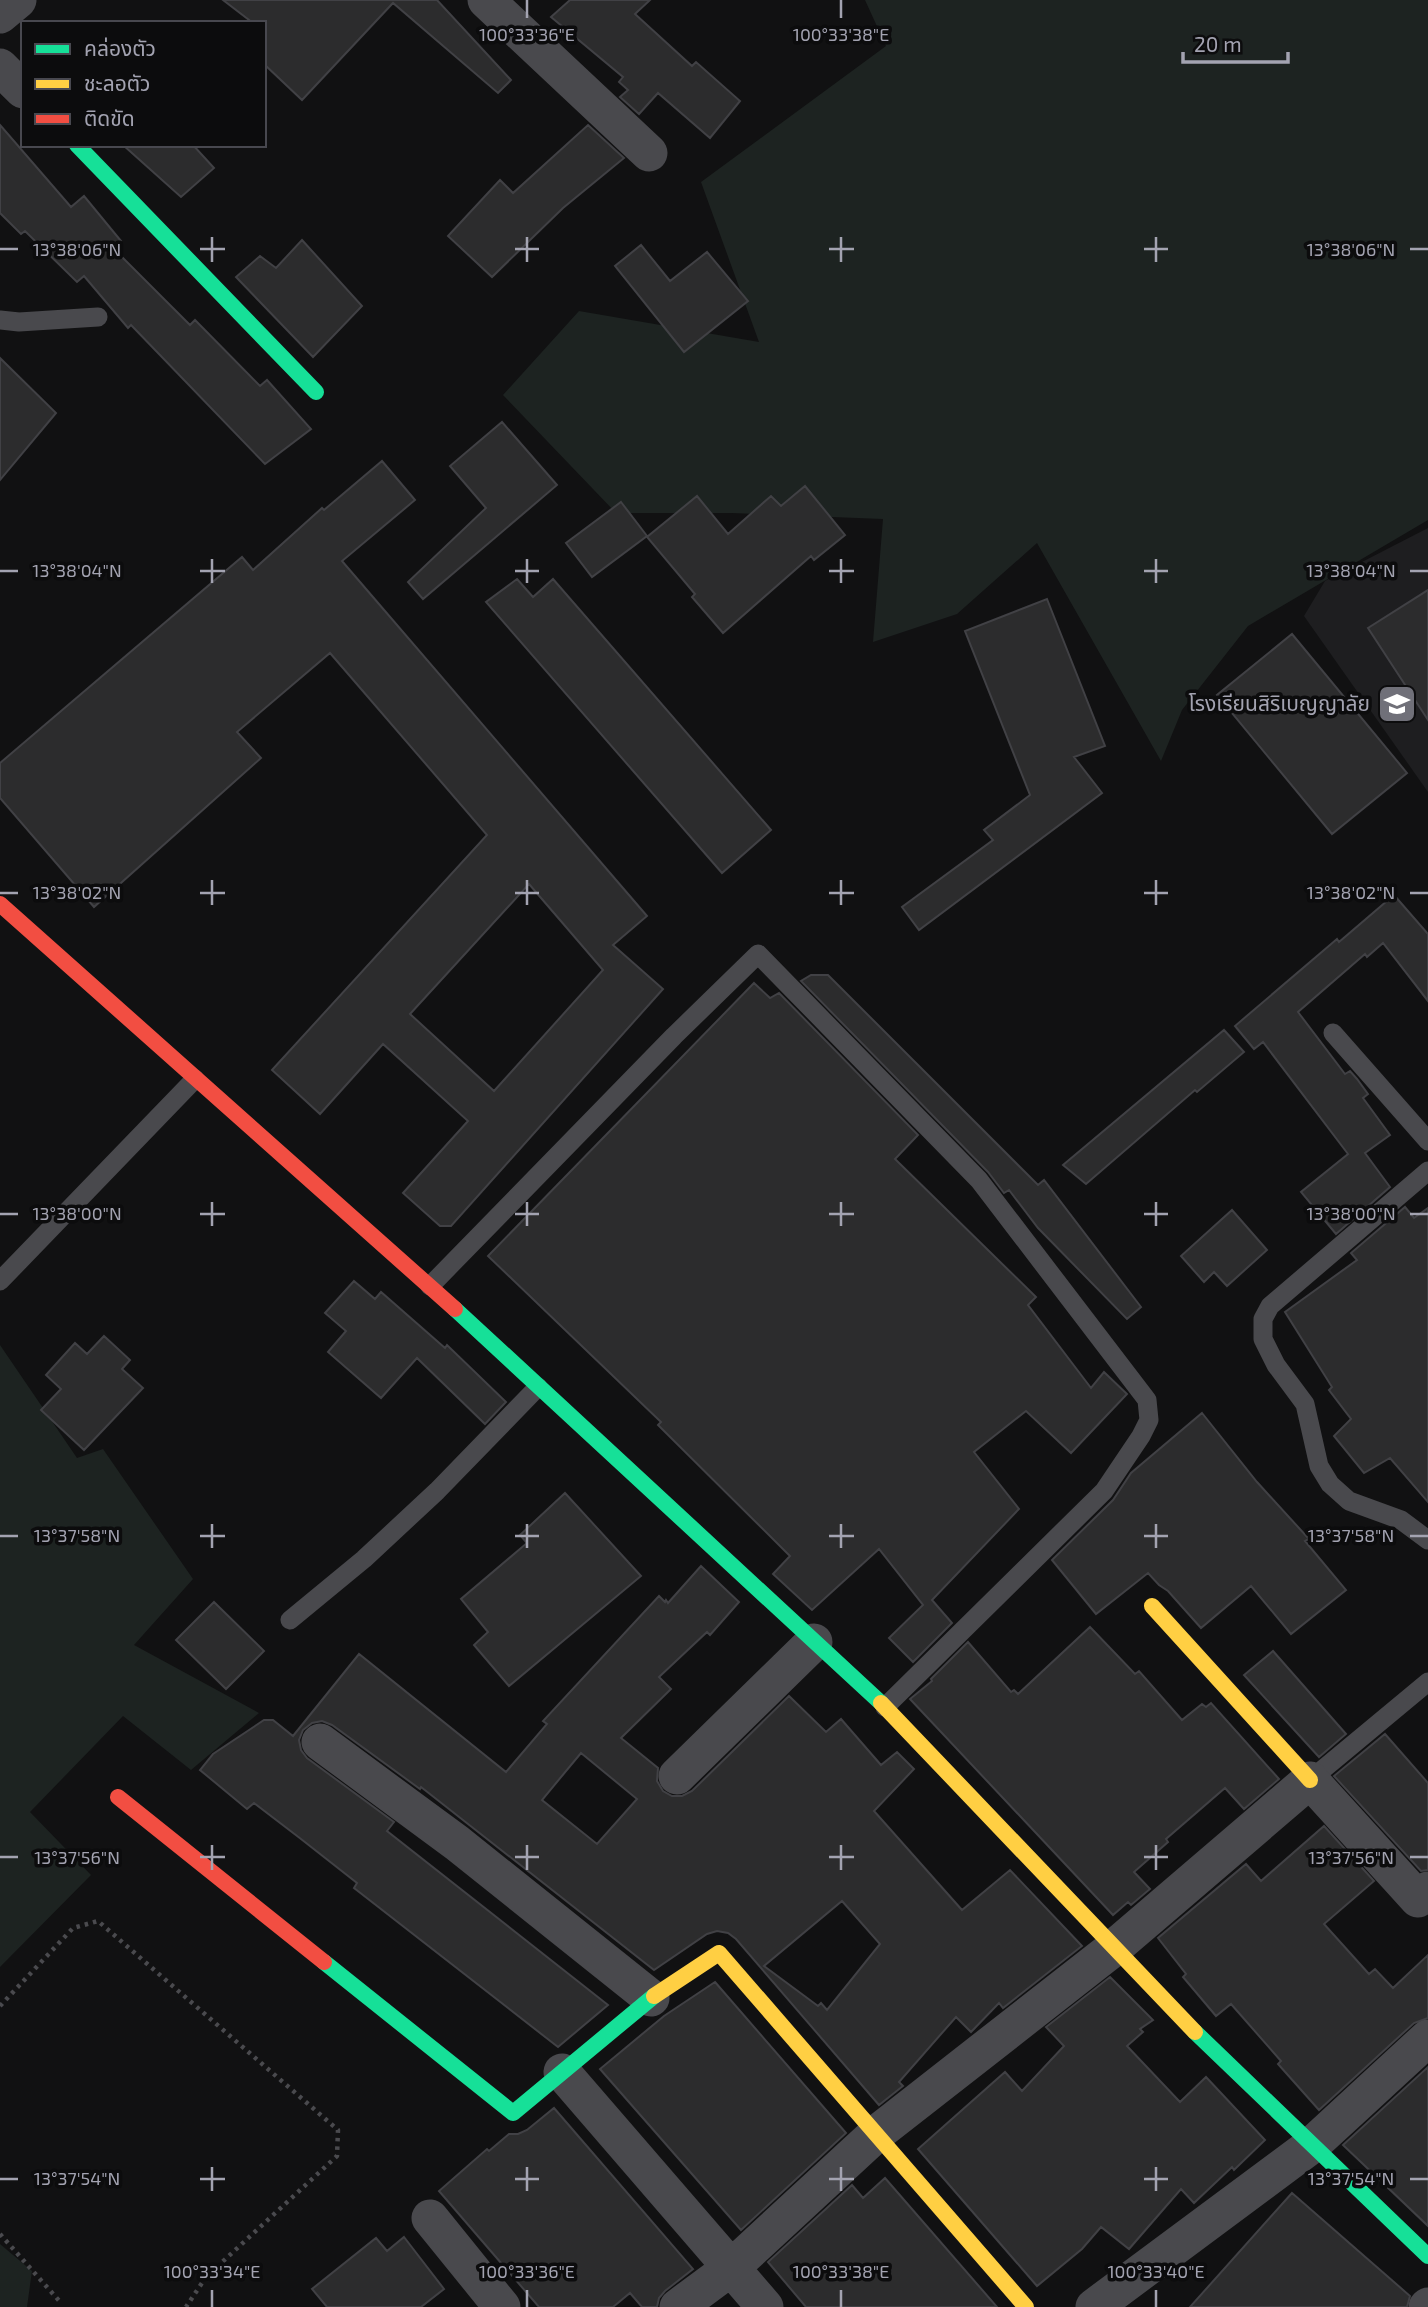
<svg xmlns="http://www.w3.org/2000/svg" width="1428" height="2307" viewBox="0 0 1428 2307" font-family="'Exo 2','Noto Sans Thai',sans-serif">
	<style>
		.built { fill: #1e1e20 }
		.green { fill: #1d2321 }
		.building { fill: #2c2c2d; stroke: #414145; stroke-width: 2; fill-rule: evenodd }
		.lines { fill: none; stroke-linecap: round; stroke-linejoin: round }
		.path { stroke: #4a4a4e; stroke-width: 4.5; stroke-dasharray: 3.5 5; stroke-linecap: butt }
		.lane { stroke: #49494d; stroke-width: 19 }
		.street { stroke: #49494d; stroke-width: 37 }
		.fast { stroke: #16e098; stroke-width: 16 }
		.slow { stroke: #ffcf43; stroke-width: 16 }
		.jam { stroke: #f24e42; stroke-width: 16 }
		.ticks { fill: none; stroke: #a3a3b1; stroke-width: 2.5 }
		.labels { text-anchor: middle; stroke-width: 7; stroke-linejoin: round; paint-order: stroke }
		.poi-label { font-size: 21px; fill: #a3a3b1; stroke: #0c0c0d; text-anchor: end }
		.ticks-label { font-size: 18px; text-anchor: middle; fill: #a3a3b1; stroke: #0c0c0d; stroke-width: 7; stroke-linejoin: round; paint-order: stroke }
	</style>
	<rect width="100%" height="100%" fill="#111112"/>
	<path class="built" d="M 1428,528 L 1428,792 L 1304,616 L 1325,581 Z"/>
	<path class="green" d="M 865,0 L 1428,0 L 1428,520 L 1248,626 L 1182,710 L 1161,761 L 1037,543 L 957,614 L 873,642 L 883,519 L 732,513 L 616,513 L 503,395 L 579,311 L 759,342 L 701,182 L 886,46 Z
		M 0,1345 L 77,1458 L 103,1449 L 193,1579 L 134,1645 L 259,1713 L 191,1770 L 123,1716 L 30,1812 L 91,1875 L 0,1967 Z
		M 0,2244 L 32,2271 L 27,2307 L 0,2307 Z"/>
	<path class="building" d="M 223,0 L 437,0 L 511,80 L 498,93 L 393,3 L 302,100 L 264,64 L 264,23 L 253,23 Z
		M 570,0 L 650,0 L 635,14 L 692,66 L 696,62 L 740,101 L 710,138 L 658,93 L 639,114 L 620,97 L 628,90 L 619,82 L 623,77 L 551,17 Z
		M 0,125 L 71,207 L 84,196 L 121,241 L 113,248 L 190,325 L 195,320 L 260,386 L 267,380 L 311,429 L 265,464 L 131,325 L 128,328 L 84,276 L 77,282 L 25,231 L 21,234 L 0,213 Z
		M 588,125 L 624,158 L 563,208 L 492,277 L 448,236 L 500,180 L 513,193 Z
		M 123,145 L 193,145 L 214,168 L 181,197 Z
		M 302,240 L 362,306 L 313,357 L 236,277 L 260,256 L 276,268 Z
		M 641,245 L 670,281 L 707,252 L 748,301 L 684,352 L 615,266 Z
		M 0,358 L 56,413 L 0,480 Z
		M 502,422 L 557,485 L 423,599 L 408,582 L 486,508 L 450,466 Z
		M 382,461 L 415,500 L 342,561 L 647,916 L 613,945 L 663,989 L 451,1226 L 440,1226 L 403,1193 L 468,1121 L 383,1044 L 320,1114 L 272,1070 L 487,835 L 330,653 L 237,732 L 261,758 L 94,907 L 0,798 L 0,763 L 242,557 L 253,570 L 322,508 L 324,510 ZM 529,884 L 603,970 L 494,1091 L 410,1014 Z
		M 805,486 L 845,535 L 814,560 L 811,556 L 723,633 L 692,597 L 695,594 L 647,537 L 697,496 L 728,534 L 771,496 L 781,506 Z
		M 621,502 L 647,536 L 592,577 L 566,543 Z
		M 517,579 L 533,597 L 553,579 L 771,830 L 722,873 L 486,602 Z
		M 1428,590 L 1428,720 L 1368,628 Z
		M 1047,599 L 1105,746 L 1074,757 L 1102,793 L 919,930 L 902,907 L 993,840 L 984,830 L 1030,795 L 965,631 Z
		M 1292,634 L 1407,773 L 1332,834 L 1217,695 Z
		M 1394,895 L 1428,934 L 1428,1001 L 1383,943 L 1367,957 L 1365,954 L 1298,1012 L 1345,1074 L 1350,1071 L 1357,1079 L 1368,1094 L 1363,1098 L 1390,1135 L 1365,1153 L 1390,1187 L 1336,1234 L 1301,1192 L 1348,1154 L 1263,1042 L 1254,1049 L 1235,1026 L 1337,939 L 1339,942 Z
		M 811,975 L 828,975 L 1038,1185 L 1044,1180 L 1141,1307 L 1127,1319 L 1038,1228 L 1009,1190 L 1004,1193 L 988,1172 L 801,981 Z
		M 754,983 L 770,998 L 779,993 L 918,1135 L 895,1159 L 1036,1297 L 1028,1305 L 1091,1388 L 1104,1372 L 1127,1394 L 1071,1453 L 1026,1411 L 974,1452 L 1019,1509 L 932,1600 L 952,1623 L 913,1662 L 889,1638 L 923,1605 L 879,1549 L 812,1610 L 773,1574 L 790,1556 L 658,1425 L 661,1422 L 488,1256 Z
		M 1224,1030 L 1244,1052 L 1197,1092 L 1195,1090 L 1086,1184 L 1063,1165 Z
		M 1405,1207 L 1414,1218 L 1428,1208 L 1428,1502 L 1390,1458 L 1364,1473 L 1334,1436 L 1351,1419 L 1329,1390 L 1332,1387 L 1285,1312 L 1357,1260 L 1351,1253 Z
		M 1232,1210 L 1267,1250 L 1227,1286 L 1214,1272 L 1204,1282 L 1181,1256 Z
		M 354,1281 L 375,1299 L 381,1292 L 445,1348 L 447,1345 L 506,1402 L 485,1424 L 417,1358 L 381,1398 L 328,1352 L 346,1331 L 325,1313 Z
		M 104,1336 L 130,1360 L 122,1369 L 143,1388 L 84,1450 L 41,1410 L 61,1389 L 46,1375 L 75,1343 L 87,1354 Z
		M 1202,1413 L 1257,1482 L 1309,1539 L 1305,1541 L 1346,1590 L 1291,1634 L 1251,1586 L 1201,1628 L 1168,1591 L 1159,1585 L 1148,1573 L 1096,1614 L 1052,1560 L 1113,1500 L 1131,1473 Z
		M 565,1493 L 641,1576 L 509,1686 L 474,1645 L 488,1632 L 461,1599 L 527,1543 L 520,1535 Z
		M 701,1566 L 739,1602 L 710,1635 L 707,1632 L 659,1677 L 671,1689 L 621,1738 L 658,1768 L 657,1781 L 663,1791 L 672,1796 L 682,1796 L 692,1791 L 789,1696 L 826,1732 L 841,1719 L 881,1765 L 897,1752 L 914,1769 L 874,1811 L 962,1910 L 1010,1870 L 1082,1946 L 1003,2008 L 999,2003 L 971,2032 L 956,2017 L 899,2082 L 903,2086 L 879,2105 L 736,1939 L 728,1933 L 717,1931 L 707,1934 L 654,1970 L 421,1787 L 420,1789 L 332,1725 L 322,1721 L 312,1723 L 303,1730 L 299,1740 L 301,1750 L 307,1758 L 394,1822 L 387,1831 L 608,2005 L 558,2047 L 354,1888 L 357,1883 L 301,1839 L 254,1803 L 247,1809 L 200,1770 L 213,1754 L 264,1720 L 273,1720 L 293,1736 L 359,1654 L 506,1772 L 547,1724 L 543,1721 L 659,1596 L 665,1602 L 666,1600 L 668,1603 ZM 581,1753 L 637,1799 L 597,1844 L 542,1800 ZM 842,1901 L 880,1944 L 827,2010 L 821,2003 L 818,2006 L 764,1966 Z
		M 214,1602 L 264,1651 L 226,1689 L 176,1640 Z
		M 1090,1627 L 1135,1674 L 1139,1671 L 1182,1720 L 1202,1704 L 1206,1707 L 1211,1703 L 1279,1779 L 1244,1809 L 1225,1788 L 1166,1839 L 1168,1842 L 1134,1872 L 1150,1889 L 1131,1905 L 1128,1902 L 1113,1915 L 910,1699 L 932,1681 L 931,1679 L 968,1642 L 1011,1692 L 1014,1690 L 1018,1694 Z
		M 1273,1651 L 1346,1734 L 1319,1757 L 1244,1675 Z
		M 1385,1734 L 1428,1783 L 1428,1870 L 1421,1871 L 1334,1776 Z
		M 1324,1826 L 1374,1881 L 1324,1924 L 1369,1974 L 1375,1969 L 1393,1988 L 1428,1955 L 1428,2018 L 1414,2023 L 1319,2110 L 1278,2064 L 1281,2061 L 1231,2004 L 1216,2016 L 1183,1977 L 1186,1974 L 1158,1938 L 1246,1864 L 1261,1881 Z
		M 1110,1977 L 1153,2020 L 1140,2029 L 1143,2032 L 1127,2046 L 1180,2102 L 1206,2077 L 1265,2140 L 1234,2170 L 1232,2167 L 1194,2203 L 1181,2189 L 1129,2249 L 1101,2227 L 1082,2249 L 1037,2286 L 918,2149 L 1005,2072 L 1022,2091 L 1064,2046 L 1046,2027 Z
		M 715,1982 L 846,2133 L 741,2230 L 600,2069 L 664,2016 Z
		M 1428,2067 L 1428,2226 L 1343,2145 Z
		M 554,2108 L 693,2269 L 665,2291 L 659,2298 L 657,2307 L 642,2307 L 630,2293 L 613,2307 L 539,2307 L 439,2191 L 487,2149 L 489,2151 L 509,2134 L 518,2134 L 527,2130 Z
		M 885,2178 L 997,2307 L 806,2307 L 768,2262 L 852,2185 L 863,2198 Z
		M 1292,2193 L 1410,2296 L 1407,2307 L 1190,2307 Z
		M 404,2237 L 444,2289 L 421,2307 L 327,2307 L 312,2289 L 376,2238 L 387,2251 Z"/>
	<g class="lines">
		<path class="path" d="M 0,2006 L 73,1928 L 98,1921 L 338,2130 L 337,2156 L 206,2277 L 186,2307
			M 0,2234 L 62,2304"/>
		<path class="lane" d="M 0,320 L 19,322 L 98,317
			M 1333,1033 L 1428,1141
			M 1428,1171 L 1270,1306 L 1263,1319 L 1263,1339 L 1276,1365 L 1305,1404 L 1319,1466 L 1330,1484 L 1349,1501 L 1401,1520 L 1428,1540
			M 0,1281 L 195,1079
			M 430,1286 L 674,1036 L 758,954 L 979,1180 L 1147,1400 L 1149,1420 L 1141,1436 L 1104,1491 L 885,1707
			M 290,1620 L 364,1559 L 437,1491 L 538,1387
			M 1310,1780 L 1428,1682"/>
		<path class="street" d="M 486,0 L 649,153
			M 0,15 L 18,0
			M 0,67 L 23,90
			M 320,1742 L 457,1843 L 651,1998
			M 677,1776 L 814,1642
			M 562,2072 L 765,2307
			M 430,2218 L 502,2307
			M 678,2307 L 732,2267 L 876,2134 L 1115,1947 L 1310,1780 L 1418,1899 L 1428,1890
			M 1094,2307 L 1312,2145 L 1428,2038
			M 1427,2307 L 1428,2306"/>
		<path class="fast" d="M 77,145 L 316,392
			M 455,1309 L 881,1703
			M 324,1962 L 513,2113 L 654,1996
			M 1195,2032 L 1428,2256"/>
		<path class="slow" d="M 1152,1606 L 1310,1780
			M 881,1703 L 1195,2032
			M 654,1996 L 719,1953 L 1026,2307"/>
		<path class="jam" d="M 0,904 L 455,1309
			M 118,1797 L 324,1962"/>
	</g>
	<path class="ticks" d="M 527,0 L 527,18M 841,0 L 841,18M 212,237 L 212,262M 527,237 L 527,262M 841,237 L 841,262M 1156,237 L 1156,262M 0,249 L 18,249M 200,249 L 225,249M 515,249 L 539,249M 829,249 L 854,249M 1144,249 L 1168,249M 1410,249 L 1428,249M 212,559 L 212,583M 527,559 L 527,583M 841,559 L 841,583M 1156,559 L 1156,583M 0,571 L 18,571M 200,571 L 225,571M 515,571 L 539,571M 829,571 L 854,571M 1144,571 L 1168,571M 1410,571 L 1428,571M 212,880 L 212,905M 527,880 L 527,905M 841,880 L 841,905M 1156,880 L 1156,905M 0,893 L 18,893M 200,893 L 225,893M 515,893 L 539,893M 829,893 L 854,893M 1144,893 L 1168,893M 1410,893 L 1428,893M 212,1202 L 212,1226M 527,1202 L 527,1226M 841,1202 L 841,1226M 1156,1202 L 1156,1226M 0,1214 L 18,1214M 200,1214 L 225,1214M 515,1214 L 539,1214M 829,1214 L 854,1214M 1144,1214 L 1168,1214M 1410,1214 L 1428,1214M 212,1524 L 212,1548M 527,1524 L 527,1548M 841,1524 L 841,1548M 1156,1524 L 1156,1548M 0,1536 L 18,1536M 200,1536 L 225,1536M 515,1536 L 539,1536M 829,1536 L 854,1536M 1144,1536 L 1168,1536M 1410,1536 L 1428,1536M 212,1845 L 212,1870M 527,1845 L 527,1870M 841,1845 L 841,1870M 1156,1845 L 1156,1870M 0,1857 L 18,1857M 200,1857 L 225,1857M 515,1857 L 539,1857M 829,1857 L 854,1857M 1144,1857 L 1168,1857M 1410,1857 L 1428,1857M 212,2167 L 212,2191M 527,2167 L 527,2191M 841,2167 L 841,2191M 1156,2167 L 1156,2191M 0,2179 L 18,2179M 200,2179 L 225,2179M 515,2179 L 539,2179M 829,2179 L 854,2179M 1144,2179 L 1168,2179M 1410,2179 L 1428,2179M 212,2290 L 212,2307M 527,2290 L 527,2307M 841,2290 L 841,2307M 1156,2290 L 1156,2307"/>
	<defs>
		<symbol id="school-square" viewBox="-11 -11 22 22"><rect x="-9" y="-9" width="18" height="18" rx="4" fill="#707079" stroke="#0c0c0d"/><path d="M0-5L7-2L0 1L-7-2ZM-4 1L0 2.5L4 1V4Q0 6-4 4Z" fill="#fff"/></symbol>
	</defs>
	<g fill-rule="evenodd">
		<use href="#school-square" x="1375" y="682" width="44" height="44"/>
	</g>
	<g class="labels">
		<g class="poi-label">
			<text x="1370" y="711">โรงเรียนสิริเบญญาลัย</text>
		</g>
	</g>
	<g class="ticks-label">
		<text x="527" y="41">100°33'36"E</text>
		<text x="841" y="41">100°33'38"E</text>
		<text x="77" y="256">13°38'06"N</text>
		<text x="1351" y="256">13°38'06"N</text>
		<text x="77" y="577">13°38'04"N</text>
		<text x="1351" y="577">13°38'04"N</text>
		<text x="77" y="899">13°38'02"N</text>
		<text x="1351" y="899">13°38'02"N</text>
		<text x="77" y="1220">13°38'00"N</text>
		<text x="1351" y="1220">13°38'00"N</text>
		<text x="77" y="1542">13°37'58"N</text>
		<text x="1351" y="1542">13°37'58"N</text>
		<text x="77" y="1864">13°37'56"N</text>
		<text x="1351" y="1864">13°37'56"N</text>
		<text x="77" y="2185">13°37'54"N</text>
		<text x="1351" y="2185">13°37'54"N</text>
		<text x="212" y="2278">100°33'34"E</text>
		<text x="527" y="2278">100°33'36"E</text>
		<text x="841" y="2278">100°33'38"E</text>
		<text x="1156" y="2278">100°33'40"E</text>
	</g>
	<rect x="21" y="21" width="245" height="126" fill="#0c0c0d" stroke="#48484f" stroke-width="2"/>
	<rect x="35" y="44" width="35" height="10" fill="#16e098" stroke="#48484f" stroke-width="2"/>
	<text x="84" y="56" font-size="21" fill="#a3a3b1">คล่องตัว</text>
	<rect x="35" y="79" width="35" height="10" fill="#ffcf43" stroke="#48484f" stroke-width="2"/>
	<text x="84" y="91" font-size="21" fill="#a3a3b1">ชะลอตัว</text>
	<rect x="35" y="114" width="35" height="10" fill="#f24e42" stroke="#48484f" stroke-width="2"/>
	<text x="84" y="126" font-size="21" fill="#a3a3b1">ติดขัด</text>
	<path d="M1183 52v10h105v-10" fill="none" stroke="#a3a3b1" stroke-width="3.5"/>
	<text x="1194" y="52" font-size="21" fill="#a3a3b1" stroke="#0c0c0d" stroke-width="5" paint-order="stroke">20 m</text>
</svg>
